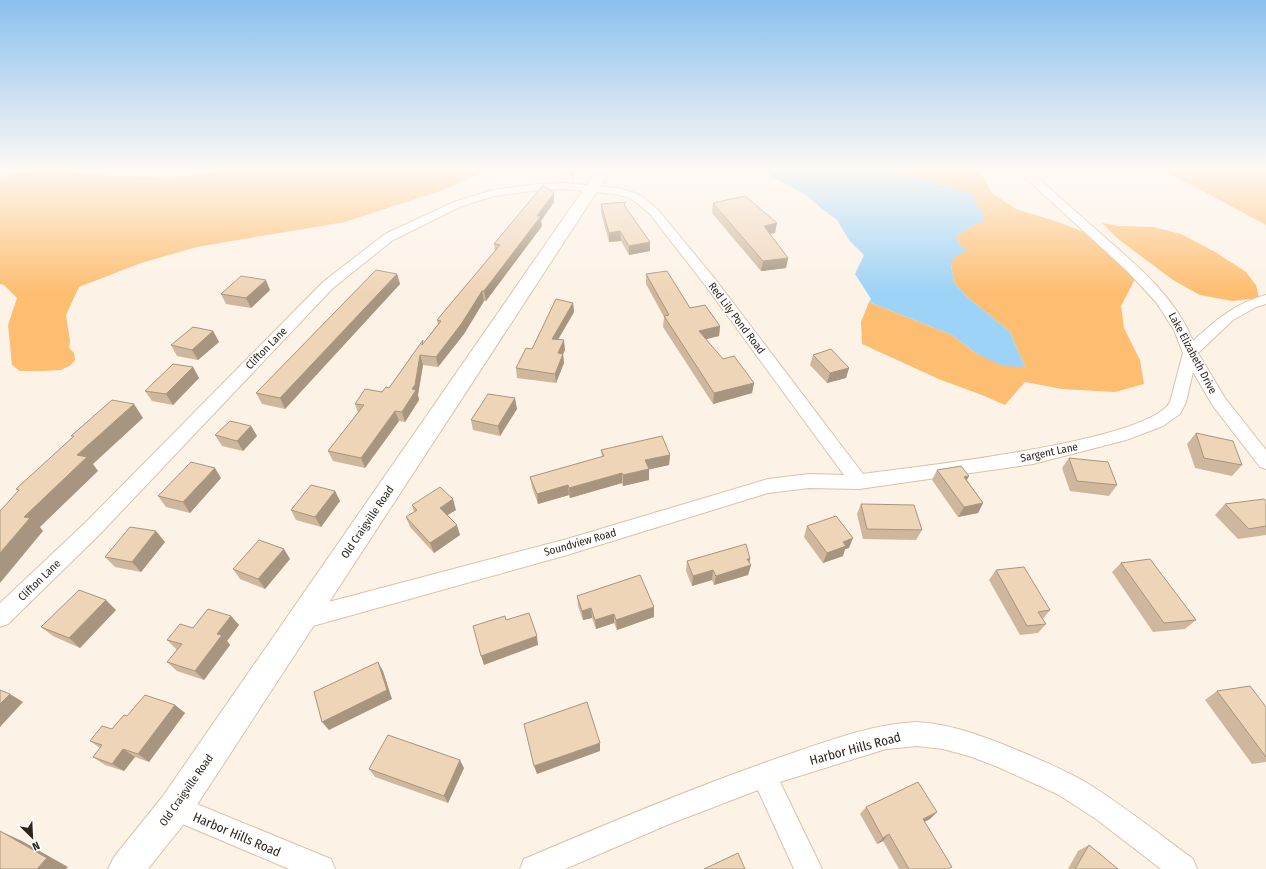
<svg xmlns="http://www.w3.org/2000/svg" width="1266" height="869" viewBox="0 0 1266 869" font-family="'Fira Sans Condensed',sans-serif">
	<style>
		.green { fill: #fdbe71 }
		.water { fill: #9dd3f6 }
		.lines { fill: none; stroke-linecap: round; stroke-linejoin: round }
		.minor-casing { stroke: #dcc2a5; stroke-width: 2 }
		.tertiary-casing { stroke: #dcc2a5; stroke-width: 2 }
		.minor { fill: #fff; fill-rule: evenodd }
		.tertiary { fill: #fff; fill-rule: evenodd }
		.wall { fill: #ceb79d }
		.shaded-wall { fill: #a79580 }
		.building { fill: #efd5b7; stroke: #a79580 }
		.labels { text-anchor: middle; stroke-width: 3; stroke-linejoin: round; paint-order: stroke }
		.street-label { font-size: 11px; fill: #2f261a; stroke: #fff }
		.near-street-label { font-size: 13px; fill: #2f261a; stroke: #fff }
	</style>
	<rect width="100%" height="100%" fill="#fcf2e6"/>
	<path class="green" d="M 47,170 L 66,170 L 76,173 L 108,176 L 170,178 L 232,170 L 481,170 L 477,175 L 443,190 L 345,222 L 197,247 L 141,263 L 79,287 L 66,315 L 70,341 L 69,348 L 74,353 L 75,360 L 71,365 L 61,370 L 44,371 L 20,371 L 12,365 L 8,325 L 17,298 L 4,285 L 0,284 L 0,180 L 11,175 Z
		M 899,170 L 977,170 L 984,178 L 992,193 L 1016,209 L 1058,222 L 1089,234 L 1113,251 L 1135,279 L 1121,306 L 1124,328 L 1140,360 L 1144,384 L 1115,392 L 1062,389 L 1025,382 L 1005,405 L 982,395 L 941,380 L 862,344 L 861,322 L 869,302 L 952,335 L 977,354 L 1025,367 L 1010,332 L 966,296 L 954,282 L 951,264 L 960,245 L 956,236 L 974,225 L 982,212 L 974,202 L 955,188 L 908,175 Z
		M 1163,170 L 1266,170 L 1266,225 Z
		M 1102,223 L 1118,226 L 1153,227 L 1181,234 L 1215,252 L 1246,272 L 1256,285 L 1259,298 L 1232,301 L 1200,295 L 1173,280 L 1118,239 Z"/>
	<path class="water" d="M 769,170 L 899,170 L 908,175 L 955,188 L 975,195 L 974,202 L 982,212 L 985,221 L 974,225 L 956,236 L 960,245 L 967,250 L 955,257 L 951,264 L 954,282 L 966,296 L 1010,332 L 1025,367 L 1003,366 L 977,354 L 952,335 L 869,302 L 871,299 L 855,274 L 864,255 L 849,240 L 837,220 L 819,207 L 820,207 L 806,195 L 772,177 Z"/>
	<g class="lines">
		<defs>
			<path id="minor" d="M 1017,170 L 1029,170 C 1052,191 1076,212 1100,233 C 1135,264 1175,296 1193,341 C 1216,320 1235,303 1266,295 L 1266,304 L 1256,307 L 1233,320 L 1198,353 L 1225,398 L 1266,450 L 1266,469 L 1260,467 L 1213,406 L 1193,372 L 1186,402 L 1180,414 L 1163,426 L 1126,440 L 1033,464 L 859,489 L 809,488 L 768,493 L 567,555 L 302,629 L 294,626 L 291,619 L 294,612 L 302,609 L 567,539 L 768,479 L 809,474 L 844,475 L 705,285 L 650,214 L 636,202 L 627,197 L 616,194 L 564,189 L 539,190 L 494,196 L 462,206 L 393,240 L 333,288 L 100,534 L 8,624 L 0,627 L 0,603 L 86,522 L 323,282 L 385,234 L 454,202 L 493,190 L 539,184 L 564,183 L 617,188 L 635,193 L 644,198 L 658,210 L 715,279 L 863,474 C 914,467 1149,442 1170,402 L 1183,353 L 1174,330 L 1156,302 L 1126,270 Z
				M 917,722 C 949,724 977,734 1007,746 C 1034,757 1061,768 1087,783 C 1124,806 1158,833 1193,859 L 1197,869 L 1161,869 L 1096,819 L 1059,795 L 998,767 L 969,756 L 943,749 L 917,746 L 886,749 L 780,782 L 822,869 L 794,869 L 758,790 L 667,825 L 565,869 L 520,869 L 524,859 C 609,823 694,787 781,757 C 825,742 871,724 917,722 Z
				M 175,795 L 331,859 L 335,869 L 289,869 L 166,817 L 162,808 L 166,799 Z"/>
			<path id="tertiary" d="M 597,170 L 611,170 L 187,820 L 148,869 L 108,869 L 114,857 L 163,796 Z"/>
		</defs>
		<use href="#minor" class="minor-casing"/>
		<use href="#tertiary" class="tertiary-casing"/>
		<use href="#minor" class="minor"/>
		<use href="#tertiary" class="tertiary"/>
	</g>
	<path class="wall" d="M 565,170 L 574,170 L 574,180 Z
		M 554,193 L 554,202 L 541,221 L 542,226 L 486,301 L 484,301 L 464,334 L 438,367 L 423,365 L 418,395 L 419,400 L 405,422 L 399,421 L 365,468 L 333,461 L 328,451 L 358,413 L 355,404 L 382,392 L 389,388 L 438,324 L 437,320 L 495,251 L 494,244 Z
		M 713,203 L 775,233 L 770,234 L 788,258 L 786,268 L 761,271 L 712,213 Z
		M 601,204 L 626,207 L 650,251 L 629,255 L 621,241 L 609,242 L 601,213 Z
		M 397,274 L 400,284 L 285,409 L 262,404 L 256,393 Z
		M 646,274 L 690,308 L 720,326 L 719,336 L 706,339 L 723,359 L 754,383 L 752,393 L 713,404 L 663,327 L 664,317 L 646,284 Z
		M 270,290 L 251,308 L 226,304 L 221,294 Z
		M 573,303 L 574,312 L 558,340 L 565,350 L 563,354 L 564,363 L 556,383 L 517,378 L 516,368 Z
		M 213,331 L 219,342 L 198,360 L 177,356 L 171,345 Z
		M 813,355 L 849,368 L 846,378 L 827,383 L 810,365 Z
		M 193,367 L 199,378 L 173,405 L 152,401 L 145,391 Z
		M 517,409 L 500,436 L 473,430 L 471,420 Z
		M 251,426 L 257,436 L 243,451 L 222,446 L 215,435 Z
		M 1196,433 L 1242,465 L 1232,476 L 1195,468 L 1187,444 Z
		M 601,450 L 670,455 L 669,465 L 649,469 L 649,480 L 623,486 L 622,483 L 570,498 L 569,495 L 538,504 L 532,487 L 530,477 L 602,457 Z
		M 1069,458 L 1117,485 L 1109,496 L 1070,491 L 1062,468 Z
		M 937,470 L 969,476 L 967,480 L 983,503 L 978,513 L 958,517 L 932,480 Z
		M 221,478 L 190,513 L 166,507 L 158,496 Z
		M 335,491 L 340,501 L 321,527 L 296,520 L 291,510 Z
		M 1266,501 L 1266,535 L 1238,539 L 1215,515 L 1225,504 Z
		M 861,504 L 922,530 L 916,540 L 863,539 L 857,514 Z
		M 412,505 L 456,510 L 447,515 L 460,535 L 434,553 L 410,527 L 406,517 L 414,512 Z
		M 807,526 L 849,548 L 845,549 L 843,556 L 823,563 L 804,537 Z
		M 165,542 L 141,572 L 115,567 L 105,557 Z
		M 290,559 L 265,589 L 240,579 L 233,569 Z
		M 687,561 L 749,563 L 751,565 L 748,575 L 714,585 L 712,580 L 692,586 L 686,571 Z
		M 1121,563 L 1196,620 L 1185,629 L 1153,632 L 1112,572 Z
		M 996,570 L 1050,610 L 1043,619 L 1046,624 L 1038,633 L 1020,635 L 989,580 Z
		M 577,596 L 654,607 L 654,617 L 617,630 L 614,623 L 596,629 L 592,618 L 583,620 L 578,606 Z
		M 116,610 L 80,648 L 53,636 L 41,627 Z
		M 231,616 L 239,625 L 227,641 L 230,645 L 204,680 L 177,671 L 167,662 L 177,650 L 167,640 L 193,628 Z
		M 1217,691 L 1266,707 L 1266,762 L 1252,764 L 1205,700 Z
		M 175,705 L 185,713 L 149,762 L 135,757 L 124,771 L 105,765 L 93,757 L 100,748 L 90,741 L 112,729 L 127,716 Z
		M 464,768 L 448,803 L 375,777 L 369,769 Z
		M 866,807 L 930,819 L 924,822 L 949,869 L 899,869 L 883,841 L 877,844 L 860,814 Z
		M 1089,845 L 1118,869 L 1068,869 L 1078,851 Z"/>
	<path class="shaded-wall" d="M 554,193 L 554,202 L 541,221 L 542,226 L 486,301 L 484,291 Z
		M 777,223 L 775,233 L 762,235 L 764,226 Z
		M 620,231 L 621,241 L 609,242 L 609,233 Z
		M 650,242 L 650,251 L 629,255 L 629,246 Z
		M 788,258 L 786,268 L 761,271 L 763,261 Z
		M 397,274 L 400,284 L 285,409 L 280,398 Z
		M 266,280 L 270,290 L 251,308 L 246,298 Z
		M 482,291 L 484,301 L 464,334 L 438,367 L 436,357 Z
		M 573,303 L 574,312 L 553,348 L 552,339 Z
		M 720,326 L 719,336 L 699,341 L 699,331 Z
		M 213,331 L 219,342 L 198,360 L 192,350 Z
		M 564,340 L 565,350 L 559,362 L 558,353 Z
		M 563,354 L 564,363 L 556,383 L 555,374 Z
		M 420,355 L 423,365 L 418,395 L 419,400 L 405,422 L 402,412 L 412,389 Z
		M 193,367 L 199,378 L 173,405 L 166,394 Z
		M 849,368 L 846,378 L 827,383 L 830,373 Z
		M 754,383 L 752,393 L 713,404 L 714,393 Z
		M 515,398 L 517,409 L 500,436 L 498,426 Z
		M 134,404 L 143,418 L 93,464 L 98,471 L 40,527 L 43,531 L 0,583 L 0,553 L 24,517 L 77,455 Z
		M 395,411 L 399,421 L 365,468 L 361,458 Z
		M 251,426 L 257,436 L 243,451 L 237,441 Z
		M 670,455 L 669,465 L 647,470 L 649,469 L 649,480 L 623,486 L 623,475 L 645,460 Z
		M 215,468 L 221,478 L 190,513 L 183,502 Z
		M 622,473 L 622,483 L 570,498 L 569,488 Z
		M 969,476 L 963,486 L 964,477 Z
		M 568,485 L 569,495 L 538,504 L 537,494 Z
		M 335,491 L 340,501 L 321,527 L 315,517 Z
		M 453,499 L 456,510 L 443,518 L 440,508 Z
		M 983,503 L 978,513 L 958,517 L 964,507 Z
		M 457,525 L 460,535 L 434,553 L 430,543 Z
		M 156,531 L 165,542 L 141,572 L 132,562 Z
		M 853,538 L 849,548 L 845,549 L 843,556 L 823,563 L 827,553 L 843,542 Z
		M 284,549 L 290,559 L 265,589 L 258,579 Z
		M 747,559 L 750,559 L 749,566 L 751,565 L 748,575 L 714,585 L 716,576 Z
		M 713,570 L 712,580 L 692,586 L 693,576 Z
		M 106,600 L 116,610 L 80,648 L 69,638 Z
		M 654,607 L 654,617 L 617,630 L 616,620 Z
		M 591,608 L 592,618 L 583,620 L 582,611 Z
		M 614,614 L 614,623 L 596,629 L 595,620 Z
		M 231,616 L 239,625 L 227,641 L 230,645 L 204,680 L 195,671 L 217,634 Z
		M 537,636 L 538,645 L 484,665 L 481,656 Z
		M 378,662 L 383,671 L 392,699 L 329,730 L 322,722 Z
		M 10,694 L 23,702 L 0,727 L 0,704 Z
		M 175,705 L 185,713 L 149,762 L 138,754 Z
		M 600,743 L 600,751 L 537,774 L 534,766 Z
		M 123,749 L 135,757 L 124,771 L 112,764 Z
		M 460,760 L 464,768 L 448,803 L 444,796 Z
		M 937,812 L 930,819 L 916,826 L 923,819 Z
		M 0,831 L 22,841 L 68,867 L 66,869 L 37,869 Z
		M 889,834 L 883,841 L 877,844 L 883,838 Z"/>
	<path class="building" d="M 569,170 L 574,170 L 574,176 Z
		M 543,185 L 554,193 L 537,216 L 541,216 L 484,291 L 482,291 L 462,323 L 436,357 L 420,355 L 415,385 L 412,389 L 416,390 L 402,412 L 395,411 L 361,458 L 328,451 L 364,405 L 355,404 L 365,389 L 382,392 L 386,387 L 389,388 L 423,340 L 422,345 L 441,321 L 437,320 L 500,245 L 494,244 Z
		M 745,196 L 777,223 L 764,226 L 788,258 L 763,261 L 713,203 Z
		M 626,202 L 624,205 L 650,242 L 629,246 L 620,231 L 609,233 L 601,204 Z
		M 376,270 L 397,274 L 280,398 L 256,393 Z
		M 667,271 L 690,308 L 705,305 L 720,326 L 699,331 L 723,359 L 734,356 L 754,383 L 714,393 L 664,316 L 669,315 L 646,274 Z
		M 241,276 L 266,280 L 246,298 L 221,294 Z
		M 556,299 L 573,303 L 552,339 L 564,340 L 558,353 L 563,354 L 555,374 L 516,368 L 526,348 L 532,349 Z
		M 193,327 L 213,331 L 192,350 L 171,345 Z
		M 831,349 L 849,368 L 830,373 L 813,355 Z
		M 173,364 L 193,367 L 166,394 L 145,391 Z
		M 488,394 L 515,398 L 498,426 L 471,420 Z
		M 112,400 L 134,404 L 77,455 L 87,457 L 24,517 L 30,518 L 0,553 L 0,511 L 19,490 L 16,489 L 74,436 L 71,436 Z
		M 230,421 L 251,426 L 237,441 L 215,435 Z
		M 1196,433 L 1233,441 L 1242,465 L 1204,458 Z
		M 662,436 L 670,455 L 645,460 L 649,469 L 623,475 L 622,473 L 569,488 L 568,485 L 537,494 L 530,477 L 604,456 L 601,450 Z
		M 1069,458 L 1108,462 L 1117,485 L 1077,481 Z
		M 191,462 L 215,468 L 183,502 L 158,496 Z
		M 961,466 L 969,476 L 964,477 L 983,503 L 964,507 L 937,470 Z
		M 311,485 L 335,491 L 315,517 L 291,510 Z
		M 440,487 L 453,499 L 440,508 L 457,525 L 430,543 L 406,517 L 417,510 L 412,505 Z
		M 1264,499 L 1266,501 L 1266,526 L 1249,529 L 1225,504 Z
		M 861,504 L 914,505 L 922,530 L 867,529 Z
		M 836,516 L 853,538 L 843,542 L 846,546 L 827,553 L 807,526 Z
		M 130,527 L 156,531 L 132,562 L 105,557 Z
		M 259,540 L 284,549 L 258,579 L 233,569 Z
		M 746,544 L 750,559 L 747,559 L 751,565 L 716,576 L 713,570 L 693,576 L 687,561 Z
		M 1150,559 L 1196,620 L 1164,623 L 1121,563 Z
		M 1024,567 L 1050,610 L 1038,612 L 1046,624 L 1027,626 L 996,570 Z
		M 640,575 L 654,607 L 616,620 L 614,614 L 595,620 L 591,608 L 582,611 L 577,596 Z
		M 79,590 L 106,600 L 69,638 L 41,627 Z
		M 208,609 L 231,616 L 217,634 L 222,635 L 195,671 L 167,662 L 182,644 L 167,640 L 180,624 L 193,628 Z
		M 529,613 L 537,636 L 481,656 L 473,626 L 505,616 L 506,620 Z
		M 378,662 L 387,690 L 322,722 L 314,692 Z
		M 1250,686 L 1266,707 L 1266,757 L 1217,691 Z
		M 0,690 L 10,694 L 0,704 Z
		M 145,695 L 175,705 L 138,754 L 123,749 L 112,764 L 93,757 L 102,745 L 90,741 L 102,726 L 112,729 L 124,715 L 127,716 Z
		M 587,702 L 600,743 L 534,766 L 524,724 Z
		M 388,735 L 460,760 L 444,796 L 369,769 Z
		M 918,782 L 937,812 L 923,819 L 952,867 L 948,869 L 909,869 L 889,834 L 883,838 L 866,807 Z
		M 0,831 L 47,858 L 37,869 L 0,869 Z
		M 1089,845 L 1118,869 L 1075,869 Z
		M 738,853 L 745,869 L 704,869 Z"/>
	<linearGradient id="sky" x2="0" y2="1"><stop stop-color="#8ac0ee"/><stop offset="0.58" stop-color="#fef9f4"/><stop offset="1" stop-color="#fef9f4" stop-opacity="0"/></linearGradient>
	<rect width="1266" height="292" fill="url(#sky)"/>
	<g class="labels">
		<g class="street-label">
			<text transform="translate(737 318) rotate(53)" y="4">Red Lily Pond Road</text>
			<text transform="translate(266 348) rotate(-46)" y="4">Clifton Lane</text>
			<text transform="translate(1193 353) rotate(62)" y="4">Lake Elizabeth Drive</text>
			<text transform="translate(1049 452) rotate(-12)" y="4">Sargent Lane</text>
			<text transform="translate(367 522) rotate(-56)" y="4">Old Craigville Road</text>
			<text transform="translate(580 542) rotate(-16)" y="4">Soundview Road</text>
			<text transform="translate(39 580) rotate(-44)" y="4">Clifton Lane</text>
			<text transform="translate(186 790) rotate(-55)" y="4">Old Craigville Road</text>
		</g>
		<g class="near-street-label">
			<text transform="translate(855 748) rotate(-15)" y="5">Harbor Hills Road</text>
			<text transform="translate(237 834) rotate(23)" y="5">Harbor Hills Road</text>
		</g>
	</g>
	<g transform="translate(32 837) rotate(156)" stroke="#ffffff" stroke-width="3" paint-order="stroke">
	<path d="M0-3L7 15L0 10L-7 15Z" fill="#2f261a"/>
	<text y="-6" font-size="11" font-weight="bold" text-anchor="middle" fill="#2f261a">N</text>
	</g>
</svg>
